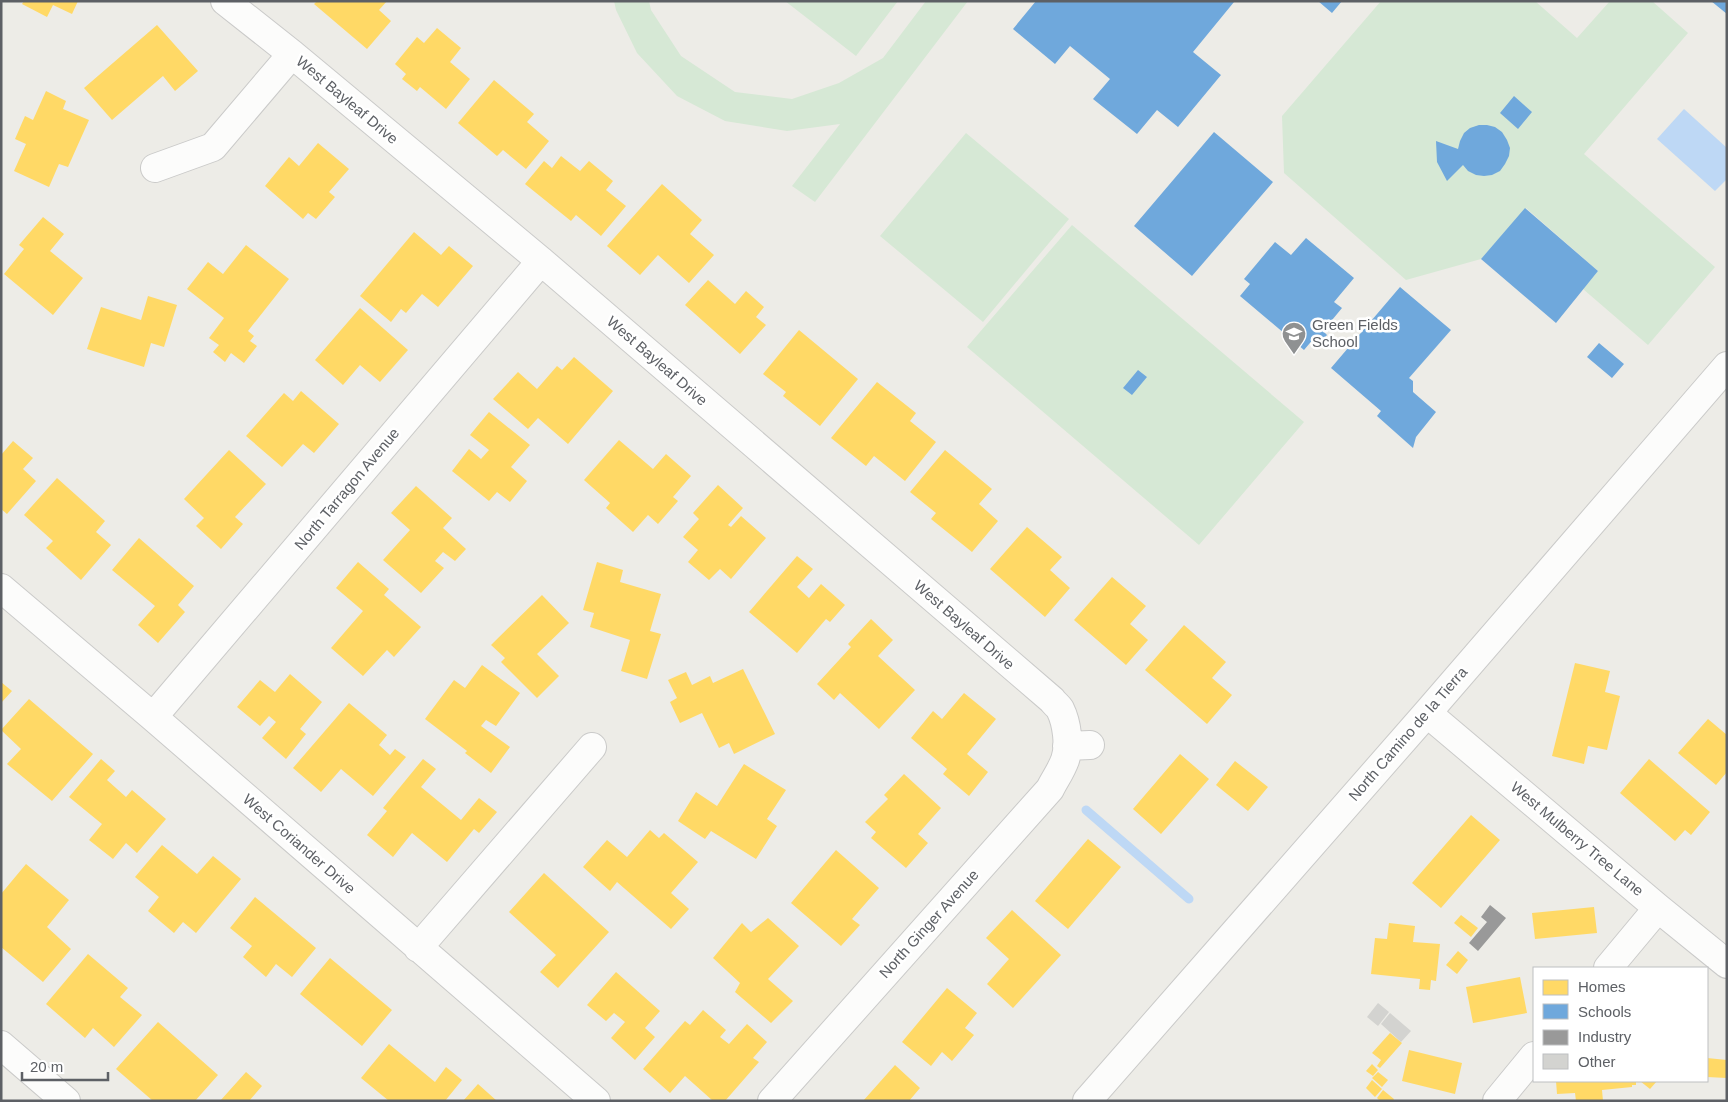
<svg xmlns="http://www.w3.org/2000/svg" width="1728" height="1102" viewBox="0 0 1728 1102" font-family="Arial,sans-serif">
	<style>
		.green { fill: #d6e8d5 }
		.water { fill: #bed8f5 }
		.homes { fill: #ffd966 }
		.schools { fill: #6fa8dc }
		.industry { fill: #999 }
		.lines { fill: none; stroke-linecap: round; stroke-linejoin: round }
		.stream { stroke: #bed8f5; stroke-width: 9 }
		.building { fill: #d3d3d0 }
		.minor-casing { stroke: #cacac9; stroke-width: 30 }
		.minor { stroke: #fcfcfb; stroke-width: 28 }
		.labels { text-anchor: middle; stroke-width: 5; stroke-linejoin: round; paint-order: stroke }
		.street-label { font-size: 15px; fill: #5d6065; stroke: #fff }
		.poi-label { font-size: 15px; fill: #5d6065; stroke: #fff; text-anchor: start }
	</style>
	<rect width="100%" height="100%" fill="#edece7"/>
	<path class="green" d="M 614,1 L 649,1 L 651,10 L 681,56 L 735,92 L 792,99 L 839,83 L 883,58 L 926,1 L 968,1 L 815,202 L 792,186 L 840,124 L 787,131 L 725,121 L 677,96 L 637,53 L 616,10 Z
		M 785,1 L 898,1 L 856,56 Z
		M 1381,1 L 1535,1 L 1577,38 L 1610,1 L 1652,1 L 1688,33 L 1584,154 L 1715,267 L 1648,345 L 1583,289 L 1598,271 L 1526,208 L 1481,259 L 1406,280 L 1284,173 L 1282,116 Z
		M 966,133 L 1069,219 L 983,322 L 880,236 Z
		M 1072,225 L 1304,422 L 1199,545 L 967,347 Z"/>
	<path class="water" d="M 1684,109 L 1727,148 L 1727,179 L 1715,191 L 1657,139 Z"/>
	<path class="homes" d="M 24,1 L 78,1 L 72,14 L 53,5 L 47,17 L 22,4 Z
		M 317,1 L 387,1 L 379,10 L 391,21 L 367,49 L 314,4 Z
		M 157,25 L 198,71 L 175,91 L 163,76 L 112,120 L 84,88 Z
		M 437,28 L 461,48 L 450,62 L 470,79 L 446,109 L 420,87 L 417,91 L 402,79 L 406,74 L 395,64 L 417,37 L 424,43 Z
		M 494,80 L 534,114 L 527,122 L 549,141 L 526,169 L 503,150 L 497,156 L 458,123 Z
		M 46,91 L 66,101 L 63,109 L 89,120 L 68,167 L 59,164 L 49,187 L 14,171 L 26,144 L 15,139 L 25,116 L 33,120 Z
		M 318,143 L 349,169 L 329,192 L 335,197 L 316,219 L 308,213 L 303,219 L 265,186 L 289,157 L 299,166 Z
		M 561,156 L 580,171 L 589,161 L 613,181 L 606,190 L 626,206 L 601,236 L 576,215 L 571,221 L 525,184 L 544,161 L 552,168 Z
		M 662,184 L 702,220 L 690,234 L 714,255 L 689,283 L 658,255 L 640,275 L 607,246 Z
		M 43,217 L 64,234 L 50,251 L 83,278 L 53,315 L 4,274 L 24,249 L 19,245 Z
		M 414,232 L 441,255 L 449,246 L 473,266 L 438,307 L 422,294 L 406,313 L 401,309 L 391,322 L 360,296 Z
		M 246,245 L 289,279 L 248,331 L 254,336 L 250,341 L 257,346 L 244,363 L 231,353 L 225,362 L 213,352 L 219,345 L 209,338 L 224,318 L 187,289 L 208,262 L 223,274 Z
		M 708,280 L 735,304 L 746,291 L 764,307 L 756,317 L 766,325 L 740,354 L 685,305 Z
		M 148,296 L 177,305 L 164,347 L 151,343 L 144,367 L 87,349 L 101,307 L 141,320 Z
		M 360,308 L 408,350 L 380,382 L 360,365 L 343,385 L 315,360 Z
		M 799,330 L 858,379 L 820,426 L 783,396 L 786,392 L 763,374 Z
		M 574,357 L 613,391 L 568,444 L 538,418 L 528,429 L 493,399 L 518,372 L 537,389 L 557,366 L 562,370 Z
		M 877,382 L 916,413 L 910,421 L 936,442 L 905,481 L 874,456 L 866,466 L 831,438 Z
		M 301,391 L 339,424 L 314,453 L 303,444 L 282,467 L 246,436 L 284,393 L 293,401 Z
		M 489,412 L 530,445 L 511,467 L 527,481 L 510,502 L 497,492 L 489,501 L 452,471 L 469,449 L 481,459 L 489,450 L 470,435 Z
		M 619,440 L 653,469 L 666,454 L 691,476 L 673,497 L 678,501 L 658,524 L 648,515 L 633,532 L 606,508 L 610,503 L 584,480 Z
		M 13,441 L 33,458 L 23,469 L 36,481 L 7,514 L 1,509 L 1,455 Z
		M 229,450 L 266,484 L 235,517 L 243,524 L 221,549 L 196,526 L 204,518 L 184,499 Z
		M 945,450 L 992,489 L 979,504 L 998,521 L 972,552 L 931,519 L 936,513 L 910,492 Z
		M 57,478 L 105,521 L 96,532 L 111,545 L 81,580 L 46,548 L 53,541 L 24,515 Z
		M 718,485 L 743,508 L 728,525 L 731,527 L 741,516 L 766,538 L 731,579 L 720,569 L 709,580 L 688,562 L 698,550 L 683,537 L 699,519 L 693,513 Z
		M 416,486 L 452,518 L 443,528 L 466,549 L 455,561 L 443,552 L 435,561 L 444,568 L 421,593 L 383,560 L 410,530 L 391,513 Z
		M 1027,527 L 1062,557 L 1050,570 L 1070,588 L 1045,617 L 990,569 Z
		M 139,538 L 194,586 L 178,605 L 185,612 L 158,643 L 138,625 L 155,606 L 112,570 Z
		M 797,556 L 813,569 L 797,587 L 809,598 L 821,584 L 845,605 L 830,622 L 826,619 L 797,653 L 749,612 Z
		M 358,562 L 389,589 L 384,595 L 421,627 L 394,657 L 387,650 L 363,676 L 331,648 L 363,611 L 336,588 Z
		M 597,562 L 623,570 L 620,582 L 661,594 L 650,631 L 661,634 L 647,679 L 621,671 L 630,640 L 590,627 L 594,613 L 583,610 Z
		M 1112,577 L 1146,606 L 1130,624 L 1148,640 L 1126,665 L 1074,620 Z
		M 542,595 L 569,623 L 537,654 L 559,676 L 537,698 L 501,662 L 505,658 L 491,645 Z
		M 871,619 L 893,640 L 878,656 L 915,690 L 879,729 L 840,693 L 834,700 L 817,684 L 851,647 L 848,644 Z
		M 1184,625 L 1226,662 L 1212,678 L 1232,695 L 1207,724 L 1145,670 Z
		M 1575,663 L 1610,671 L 1605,692 L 1620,696 L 1607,750 L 1588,746 L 1584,764 L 1552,756 Z
		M 482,665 L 520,693 L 496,726 L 486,720 L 481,726 L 510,747 L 491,773 L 465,753 L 467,751 L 425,719 L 454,680 L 465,688 Z
		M 743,669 L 775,734 L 734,754 L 729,743 L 719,748 L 702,713 L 680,723 L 670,702 L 677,698 L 668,680 L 686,672 L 692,685 L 710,676 L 713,683 Z
		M 290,674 L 322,702 L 300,729 L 306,734 L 286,759 L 262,738 L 276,722 L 269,716 L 260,726 L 237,707 L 260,680 L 275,692 Z
		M 1,682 L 12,691 L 1,703 Z
		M 964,693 L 996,719 L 967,754 L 988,772 L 969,796 L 943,774 L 947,769 L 911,738 L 933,711 L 942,719 Z
		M 29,699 L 93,754 L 52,801 L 7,764 L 21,749 L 1,730 Z
		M 349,703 L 387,735 L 379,745 L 390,755 L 395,749 L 406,757 L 373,796 L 341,769 L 321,792 L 293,768 Z
		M 1708,719 L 1727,735 L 1727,772 L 1716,785 L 1678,753 Z
		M 1180,754 L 1209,779 L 1161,834 L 1133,809 Z
		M 101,759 L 115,771 L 107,780 L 126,797 L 132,790 L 166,819 L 137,853 L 126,843 L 113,859 L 89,840 L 102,824 L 69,797 Z
		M 423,759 L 436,769 L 421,787 L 461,820 L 479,798 L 497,812 L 479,833 L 474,829 L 447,862 L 412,833 L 393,857 L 367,835 L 387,811 L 383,808 Z
		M 1649,759 L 1710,812 L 1691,835 L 1685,830 L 1675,841 L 1620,793 Z
		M 1235,761 L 1268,787 L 1248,811 L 1216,785 Z
		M 744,764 L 786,790 L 767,819 L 777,826 L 756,859 L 711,831 L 705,839 L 678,821 L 696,792 L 717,806 Z
		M 904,774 L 941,808 L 918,834 L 928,843 L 906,868 L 871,838 L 876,832 L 865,822 L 888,799 L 884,795 Z
		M 1471,815 L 1500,840 L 1441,908 L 1412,883 Z
		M 650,830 L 659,838 L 664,833 L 698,862 L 671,893 L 689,909 L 671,929 L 617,882 L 610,891 L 583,867 L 607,840 L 627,857 Z
		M 1088,839 L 1121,867 L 1068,929 L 1035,901 Z
		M 162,845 L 197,874 L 213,856 L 241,879 L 196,933 L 183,922 L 174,933 L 148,911 L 159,897 L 135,877 Z
		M 836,850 L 879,888 L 852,919 L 860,925 L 841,946 L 791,903 Z
		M 26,864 L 69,900 L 47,927 L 71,949 L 43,982 L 1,947 L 1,894 Z
		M 544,873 L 609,932 L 558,988 L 540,972 L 556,955 L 509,912 Z
		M 255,897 L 316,948 L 292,977 L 276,964 L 266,977 L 243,957 L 252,946 L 230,928 Z
		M 1594,907 L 1597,933 L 1535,939 L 1532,913 Z
		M 1012,910 L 1061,955 L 1013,1008 L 987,984 L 1009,959 L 986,938 Z
		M 1461,915 L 1478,928 L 1471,937 L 1454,923 Z
		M 768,918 L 799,946 L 768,979 L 793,1001 L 771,1023 L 735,992 L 740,983 L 713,958 L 742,923 L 751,932 Z
		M 1389,923 L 1415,926 L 1413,942 L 1440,944 L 1436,981 L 1431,980 L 1430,990 L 1419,989 L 1420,979 L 1371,974 L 1375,938 L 1387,939 Z
		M 1458,951 L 1468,960 L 1457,974 L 1446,965 Z
		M 88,954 L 128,988 L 120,997 L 142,1015 L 114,1047 L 93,1028 L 85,1038 L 46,1004 Z
		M 330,958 L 392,1010 L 362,1046 L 300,994 Z
		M 616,972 L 660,1011 L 645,1028 L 655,1037 L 635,1060 L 611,1038 L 625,1022 L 614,1013 L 606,1021 L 587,1005 Z
		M 1520,977 L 1527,1013 L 1473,1023 L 1466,987 Z
		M 947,988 L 977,1013 L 965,1028 L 974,1035 L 952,1061 L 942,1052 L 931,1066 L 902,1042 Z
		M 703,1010 L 726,1030 L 720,1037 L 729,1044 L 747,1024 L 767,1042 L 753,1058 L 759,1062 L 725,1101 L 713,1101 L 685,1076 L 670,1093 L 643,1069 L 685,1021 L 690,1025 Z
		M 158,1022 L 218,1075 L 195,1101 L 153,1101 L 116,1069 Z
		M 1390,1033 L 1402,1043 L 1380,1068 L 1377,1066 L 1381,1060 L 1372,1053 Z
		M 389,1044 L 435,1082 L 446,1067 L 462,1080 L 445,1101 L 389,1101 L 361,1078 Z
		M 1409,1050 L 1462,1063 L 1455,1094 L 1402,1081 Z
		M 1707,1058 L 1727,1060 L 1727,1078 L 1707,1077 Z
		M 1372,1064 L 1378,1070 L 1373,1076 L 1366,1071 Z
		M 895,1065 L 920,1088 L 909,1101 L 863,1101 Z
		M 246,1072 L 262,1086 L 249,1101 L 220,1101 Z
		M 1378,1072 L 1388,1080 L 1382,1087 L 1372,1078 Z
		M 1372,1080 L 1382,1089 L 1375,1097 L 1366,1088 Z
		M 1556,1081 L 1636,1081 L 1636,1085 L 1632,1085 L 1632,1087 L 1602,1090 L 1603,1101 L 1576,1101 L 1575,1093 L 1557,1094 Z
		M 1640,1081 L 1657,1081 L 1650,1089 Z
		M 478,1084 L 497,1101 L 463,1101 Z
		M 1383,1090 L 1394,1099 L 1393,1101 L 1380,1101 L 1377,1098 Z"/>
	<path class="schools" d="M 1036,1 L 1233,1 L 1234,2 L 1193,52 L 1221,75 L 1178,127 L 1157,110 L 1137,134 L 1093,99 L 1110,79 L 1070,46 L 1055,64 L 1013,29 Z
		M 1318,1 L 1342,1 L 1332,13 Z
		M 1711,1 L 1727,1 L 1727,14 Z
		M 1514,96 L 1532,112 L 1518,129 L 1500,113 Z
		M 1479,125 L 1487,125 L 1495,127 L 1502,132 L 1507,140 L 1510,148 L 1509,156 L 1505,164 L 1500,171 L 1492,175 L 1484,176 L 1476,175 L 1468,171 L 1463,165 L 1447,181 L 1437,162 L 1436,141 L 1458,149 L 1460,141 L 1464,133 L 1470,128 Z
		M 1214,132 L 1273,182 L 1192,276 L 1134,226 Z
		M 1525,208 L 1598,271 L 1556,323 L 1481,259 Z
		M 1306,238 L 1354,278 L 1334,302 L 1342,308 L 1323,331 L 1327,335 L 1321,342 L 1315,337 L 1304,350 L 1240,296 L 1250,284 L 1244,279 L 1275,242 L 1291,255 Z
		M 1400,287 L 1451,330 L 1409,378 L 1413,381 L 1413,392 L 1436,412 L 1416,437 L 1413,448 L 1377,416 L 1381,411 L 1331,368 Z
		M 1599,343 L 1624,364 L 1612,378 L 1587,357 Z
		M 1138,370 L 1147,377 L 1132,395 L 1123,388 Z"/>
	<path class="industry" d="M 1490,905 L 1506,918 L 1478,951 L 1469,943 L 1487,922 L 1481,917 Z"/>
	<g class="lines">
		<path class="stream" d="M 1086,810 L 1189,899"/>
	</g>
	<path class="building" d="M 1378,1003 L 1389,1012 L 1378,1026 L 1367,1017 Z
		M 1390,1013 L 1411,1031 L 1401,1042 L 1381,1024 Z"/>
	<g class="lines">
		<defs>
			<path id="minor" d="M 225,1 L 292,54 L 541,261 L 1052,700 C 1054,703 1058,706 1060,709 C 1067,723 1070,746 1065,760 C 1061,771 1055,779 1050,789 L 772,1101
				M 155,168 L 213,147 L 292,54
				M 1,588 L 153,717 L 596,1101
				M 1427,713 L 1658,908 L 1727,964
				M 153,717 L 541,261
				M 1067,746 L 1090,745
				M 418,948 L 592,747
				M 1608,968 L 1658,908
				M 1,1045 L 66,1101
				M 1087,1101 L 1427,713 L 1727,366
				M 1497,1101 L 1534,1056"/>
		</defs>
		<use href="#minor" class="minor-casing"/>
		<use href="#minor" class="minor"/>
	</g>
	<defs>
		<symbol id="school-pin" viewBox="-11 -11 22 30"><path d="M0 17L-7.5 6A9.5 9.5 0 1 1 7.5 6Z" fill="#8f9192" stroke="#fff"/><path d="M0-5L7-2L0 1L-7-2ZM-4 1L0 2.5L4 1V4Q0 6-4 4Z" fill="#fff"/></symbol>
	</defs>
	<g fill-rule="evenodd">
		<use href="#school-pin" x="1280" y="320" width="28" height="38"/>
	</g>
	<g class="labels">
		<g class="street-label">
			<text transform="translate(347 100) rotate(40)" y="5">West Bayleaf Drive</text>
			<text transform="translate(657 361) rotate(41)" y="5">West Bayleaf Drive</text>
			<text transform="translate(347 489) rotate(-50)" y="5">North Tarragon Avenue</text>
			<text transform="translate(964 625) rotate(41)" y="5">West Bayleaf Drive</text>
			<text transform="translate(1408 734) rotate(-49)" y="5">North Camino de la Tierra</text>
			<text transform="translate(1577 839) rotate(40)" y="5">West Mulberry Tree Lane</text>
			<text transform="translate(299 844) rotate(41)" y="5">West Coriander Drive</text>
			<text transform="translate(929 924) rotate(-48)" y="5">North Ginger Avenue</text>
		</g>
		<g class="poi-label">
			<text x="1312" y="330">Green Fields<tspan x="1312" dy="17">School</tspan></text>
		</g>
	</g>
	<rect width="1728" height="1102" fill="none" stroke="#5d6065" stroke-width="5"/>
	<rect x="1533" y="967" width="175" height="115" fill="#ffffff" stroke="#bebfc1"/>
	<rect x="1543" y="980" width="25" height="15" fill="#ffd966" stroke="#bebfc1"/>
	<text x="1578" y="992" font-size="15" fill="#5d6065">Homes</text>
	<rect x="1543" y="1004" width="25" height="15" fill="#6fa8dc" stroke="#bebfc1"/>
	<text x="1578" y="1017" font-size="15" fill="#5d6065">Schools</text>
	<rect x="1543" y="1030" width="25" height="15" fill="#999999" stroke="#bebfc1"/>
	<text x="1578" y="1042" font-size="15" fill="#5d6065">Industry</text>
	<rect x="1543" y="1054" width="25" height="15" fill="#d3d3d0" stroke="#bebfc1"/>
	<text x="1578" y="1067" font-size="15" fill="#5d6065">Other</text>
	<path d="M22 1072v8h86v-8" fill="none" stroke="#5d6065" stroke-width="2.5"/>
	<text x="30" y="1072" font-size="15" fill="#5d6065" stroke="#ffffff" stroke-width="4" paint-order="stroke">20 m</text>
</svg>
